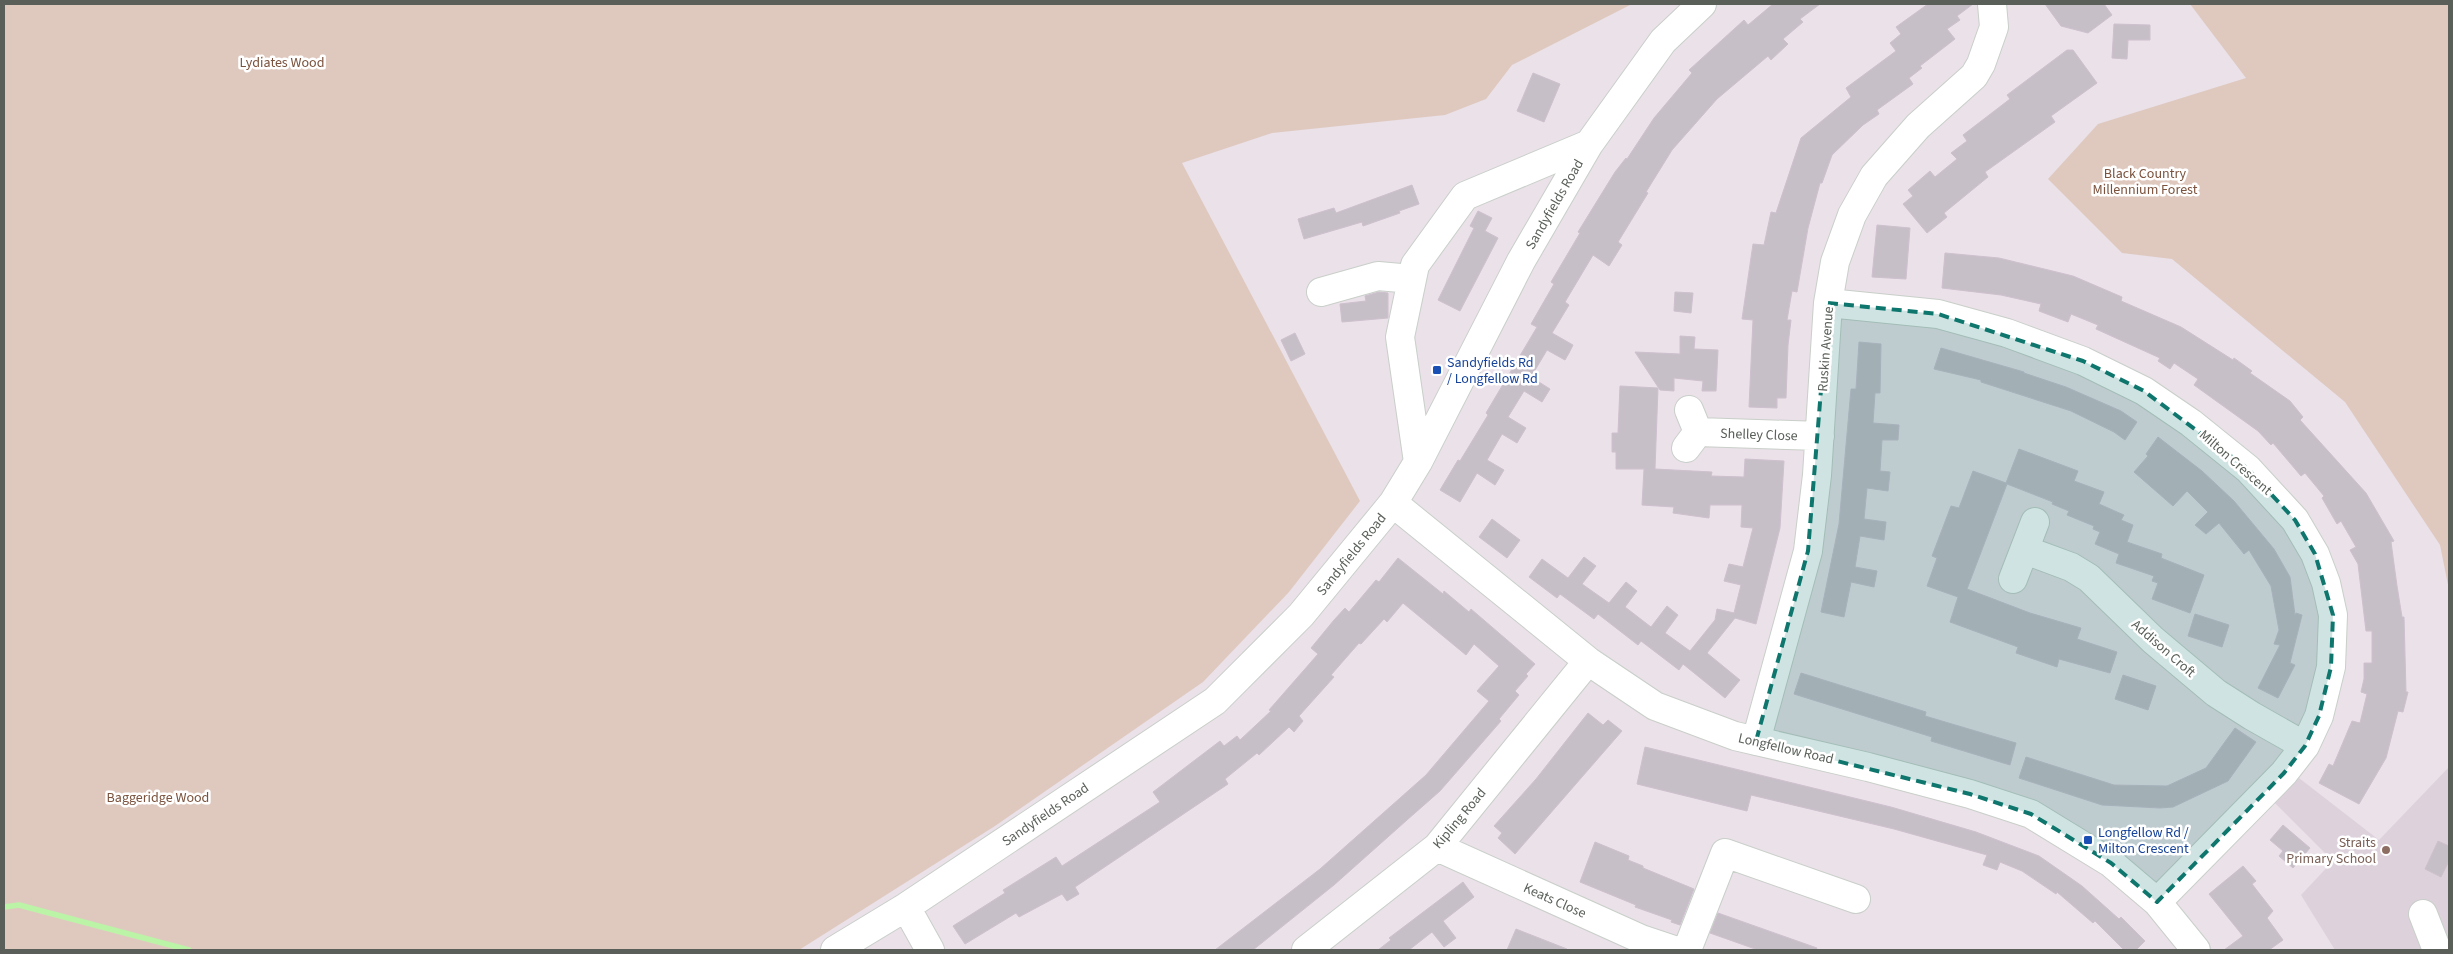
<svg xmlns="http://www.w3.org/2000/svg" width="2453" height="954" viewBox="0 0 2453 954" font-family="'Source Sans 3',sans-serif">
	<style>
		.education { fill: #ddd2dc }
		.green { fill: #dfc9bf }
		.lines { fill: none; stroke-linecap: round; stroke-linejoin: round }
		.stream { stroke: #bbf4a7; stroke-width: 5.5 }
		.building { fill: #c7bfc8; stroke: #cec0ce }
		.minor-casing { stroke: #c9cfc9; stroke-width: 30 }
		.minor { stroke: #fff; stroke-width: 28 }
		.marked { fill: #0f766e; fill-opacity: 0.2; stroke: #0f766e; stroke-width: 4; stroke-dasharray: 10 6; stroke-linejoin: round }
		.transit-dot { fill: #1a4fb4; stroke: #fff; stroke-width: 2 }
		.education-dot { fill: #8d6e63; stroke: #fff; stroke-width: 2 }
		.labels { text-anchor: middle; stroke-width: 5; stroke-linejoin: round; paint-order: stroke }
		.park-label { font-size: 14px; fill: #7b523d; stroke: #fff }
		.street-label { font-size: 14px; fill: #5a6059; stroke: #fff }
		.transit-label { font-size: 14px; fill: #164399; stroke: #fff; text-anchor: start }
		.education-label { font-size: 14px; fill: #785e54; stroke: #fff; text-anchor: end }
	</style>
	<rect width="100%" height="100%" fill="#eae1e9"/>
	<path class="education" d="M 2449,767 L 2449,950 L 2335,950 L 2301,895 L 2333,861 L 2274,802 L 2299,778 L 2379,840 Z"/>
	<path class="green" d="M 4,4 L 1632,4 L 1512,65 L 1486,99 L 1445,115 L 1272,133 L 1182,163 L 1360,501 L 1289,592 L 1203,682 L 995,826 L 799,950 L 4,950 Z
		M 2190,4 L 2449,4 L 2449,590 L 2440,545 L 2345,402 L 2172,259 L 2122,253 L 2048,179 L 2098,124 L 2246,78 Z"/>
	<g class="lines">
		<path class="stream" d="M 4,907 L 19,905 L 189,950"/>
	</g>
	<path class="building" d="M 1773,4 L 1820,4 L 1800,19 L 1803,22 L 1783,39 L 1788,44 L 1771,60 L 1768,56 L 1717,99 L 1672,150 L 1646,192 L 1648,193 L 1618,242 L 1622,245 L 1609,266 L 1593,255 L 1565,302 L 1569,305 L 1552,333 L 1573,345 L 1569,353 L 1565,360 L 1547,350 L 1531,377 L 1550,389 L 1542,402 L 1524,391 L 1508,417 L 1526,428 L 1517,443 L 1502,434 L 1487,460 L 1504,470 L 1495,485 L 1477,473 L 1460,502 L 1440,490 L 1458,460 L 1460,461 L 1488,415 L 1486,413 L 1537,327 L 1531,324 L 1554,284 L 1551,282 L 1580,233 L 1578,232 L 1615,172 L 1626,158 L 1627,159 L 1654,118 L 1692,73 L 1689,70 L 1744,20 L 1748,25 Z
		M 1928,4 L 1973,4 L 1957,16 L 1960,20 L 1947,29 L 1955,39 L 1920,66 L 1922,68 L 1909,78 L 1913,84 L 1877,110 L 1879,114 L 1863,125 L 1832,155 L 1822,183 L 1820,183 L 1808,228 L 1797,292 L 1792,291 L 1787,320 L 1791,320 L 1788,345 L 1786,398 L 1777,398 L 1777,408 L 1749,407 L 1753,320 L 1742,319 L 1753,244 L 1764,245 L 1771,212 L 1776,213 L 1801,138 L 1851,97 L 1846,88 L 1896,51 L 1890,43 L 1901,34 L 1896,27 Z
		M 2045,4 L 2104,4 L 2112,15 L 2088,33 L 2061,26 Z
		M 2114,24 L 2150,25 L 2150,40 L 2128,40 L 2127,59 L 2112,58 Z
		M 2067,50 L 2073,50 L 2097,83 L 2051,116 L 2055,122 L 1985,172 L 1988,177 L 1944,213 L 1947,217 L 1927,233 L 1903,204 L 1913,196 L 1908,190 L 1930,171 L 1935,177 L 1957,159 L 1951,153 L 1967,141 L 1963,135 L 2010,99 L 2007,95 Z
		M 1533,73 L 1560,84 L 1544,122 L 1517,111 Z
		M 1412,185 L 1419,204 L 1399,211 L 1400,213 L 1363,226 L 1362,222 L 1304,239 L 1298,219 L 1334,208 L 1336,213 Z
		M 1478,211 L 1492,218 L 1485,231 L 1498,238 L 1460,311 L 1438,300 L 1474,228 L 1470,226 Z
		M 1877,225 L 1910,228 L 1906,279 L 1872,277 Z
		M 1945,253 L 1999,258 L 2073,276 L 2122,297 L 2121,301 L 2181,327 L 2233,360 L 2234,358 L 2252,371 L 2250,373 L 2290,401 L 2303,417 L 2300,420 L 2366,493 L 2394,541 L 2391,542 L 2397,586 L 2402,617 L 2404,617 L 2406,692 L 2408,692 L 2403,712 L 2398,711 L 2386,758 L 2359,804 L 2319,783 L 2329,764 L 2333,766 L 2352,721 L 2360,723 L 2367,694 L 2361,692 L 2364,679 L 2364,663 L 2372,663 L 2372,631 L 2366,631 L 2358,564 L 2350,550 L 2356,547 L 2341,521 L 2337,524 L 2322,498 L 2324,496 L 2305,473 L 2301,476 L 2273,443 L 2271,445 L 2258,431 L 2194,385 L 2198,379 L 2174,363 L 2170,369 L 2158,361 L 2160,358 L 2096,329 L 2098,325 L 2071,314 L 2068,322 L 2039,311 L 2041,304 L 2001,295 L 1942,288 Z
		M 1379,292 L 1388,293 L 1388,318 L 1342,322 L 1340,304 L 1366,301 L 1365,296 Z
		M 1675,292 L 1693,293 L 1691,313 L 1674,311 Z
		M 1295,333 L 1305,354 L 1291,361 L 1281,340 Z
		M 1680,336 L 1695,337 L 1694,349 L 1718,350 L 1716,391 L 1702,391 L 1703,381 L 1674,378 L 1674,391 L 1660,390 L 1635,352 L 1680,354 Z
		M 1859,342 L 1881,344 L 1880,393 L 1875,393 L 1873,423 L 1899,425 L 1898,440 L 1882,440 L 1880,471 L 1890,472 L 1888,491 L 1867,488 L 1864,519 L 1886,522 L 1884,540 L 1860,536 L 1855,567 L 1877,571 L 1874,587 L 1851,582 L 1844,617 L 1821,612 L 1839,524 L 1851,389 L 1856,389 Z
		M 1941,348 L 2024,372 L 2024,373 L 2066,387 L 2121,411 L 2137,422 L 2125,440 L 2114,432 L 2071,411 L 1981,382 L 1981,380 L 1934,369 Z
		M 1620,386 L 1658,388 L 1655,469 L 1712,472 L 1711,476 L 1744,477 L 1745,459 L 1784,461 L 1780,528 L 1756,624 L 1735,618 L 1707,653 L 1740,680 L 1725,698 L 1683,664 L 1679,670 L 1641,641 L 1638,645 L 1598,614 L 1594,619 L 1560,594 L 1557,598 L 1529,577 L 1542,559 L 1568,578 L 1584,557 L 1596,566 L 1582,584 L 1609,603 L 1626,582 L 1637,591 L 1625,607 L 1651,627 L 1667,606 L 1678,615 L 1665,633 L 1690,651 L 1715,620 L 1717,609 L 1734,613 L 1741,585 L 1724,581 L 1729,564 L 1743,567 L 1753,528 L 1741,527 L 1742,505 L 1710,505 L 1709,518 L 1673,513 L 1674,507 L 1642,505 L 1644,469 L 1616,469 L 1616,452 L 1612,452 L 1612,433 L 1618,433 Z
		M 2158,437 L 2202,471 L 2234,501 L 2274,549 L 2290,577 L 2295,615 L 2296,613 L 2302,615 L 2290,663 L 2295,665 L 2278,698 L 2258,688 L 2280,645 L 2274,644 L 2279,630 L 2271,586 L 2249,550 L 2244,554 L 2219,523 L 2206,534 L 2195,525 L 2208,512 L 2187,491 L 2173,506 L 2134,472 L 2148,456 L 2146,454 Z
		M 2019,449 L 2078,471 L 2074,481 L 2104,492 L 2099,504 L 2124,515 L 2121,520 L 2133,525 L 2127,542 L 2162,554 L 2161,558 L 2204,575 L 2190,613 L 2152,599 L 2158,583 L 2152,581 L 2154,576 L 2116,563 L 2119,554 L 2095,544 L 2100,532 L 2093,529 L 2094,526 L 2067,515 L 2069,511 L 2052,504 L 2053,502 L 2007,484 L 1967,589 L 2030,613 L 2081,628 L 2077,639 L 2117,652 L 2110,673 L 2059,659 L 2057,667 L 2016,653 L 2018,647 L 1950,622 L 1958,597 L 1927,586 L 1937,558 L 1932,556 L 1951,506 L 1959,508 L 1973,471 L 2006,483 Z
		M 1492,519 L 1520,540 L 1507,558 L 1479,537 Z
		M 1398,558 L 1443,594 L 1444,591 L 1469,612 L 1471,609 L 1535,664 L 1526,674 L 1528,676 L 1515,691 L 1519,695 L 1499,719 L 1501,721 L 1440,791 L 1407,820 L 1334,885 L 1253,950 L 1215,950 L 1320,869 L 1426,775 L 1489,701 L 1477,691 L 1499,666 L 1474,644 L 1466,655 L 1403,603 L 1387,622 L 1384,619 L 1361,644 L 1359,643 L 1331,675 L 1334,677 L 1299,716 L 1303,721 L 1294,732 L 1289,727 L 1259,755 L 1257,753 L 1225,779 L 1228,784 L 1075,887 L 1079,894 L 1067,901 L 1062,894 L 1019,917 L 1016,913 L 965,944 L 953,926 L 1005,893 L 1003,890 L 1056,857 L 1062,866 L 1160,802 L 1153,792 L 1220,741 L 1224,746 L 1237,736 L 1240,740 L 1271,711 L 1269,710 L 1318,654 L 1311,648 L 1334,620 L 1345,608 L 1349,612 L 1376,580 L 1379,582 Z
		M 2195,614 L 2229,625 L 2222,647 L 2188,636 Z
		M 1801,673 L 1926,712 L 1925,716 L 2016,743 L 2010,765 L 1931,741 L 1932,737 L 1794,694 Z
		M 2123,675 L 2156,686 L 2148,710 L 2115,699 Z
		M 1588,713 L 1603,725 L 1608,720 L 1622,731 L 1515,854 L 1498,838 L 1502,833 L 1494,826 L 1536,779 Z
		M 2235,728 L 2256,742 L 2228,781 L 2173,807 L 2160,808 L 2102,805 L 2019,778 L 2026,757 L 2114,785 L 2167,786 L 2206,768 Z
		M 1645,747 L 1891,807 L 1976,832 L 2039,856 L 2082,886 L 2119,919 L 2121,917 L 2145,941 L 2136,950 L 2124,950 L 2095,921 L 2093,923 L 2057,892 L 2056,894 L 2022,871 L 2000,862 L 1997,870 L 1983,865 L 1987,855 L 1894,829 L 1751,795 L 1747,811 L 1637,784 Z
		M 2283,825 L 2310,848 L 2293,868 L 2279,856 L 2283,851 L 2270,840 Z
		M 2438,841 L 2449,846 L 2449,861 L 2441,877 L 2425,869 Z
		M 1595,842 L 1629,856 L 1628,860 L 1643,866 L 1643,868 L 1694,889 L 1680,925 L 1671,922 L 1672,920 L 1635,907 L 1636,905 L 1580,882 Z
		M 2243,866 L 2256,881 L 2252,884 L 2273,911 L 2267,918 L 2283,940 L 2269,950 L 2224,950 L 2243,936 L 2209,894 Z
		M 1463,882 L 1474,897 L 1443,921 L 1456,938 L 1444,947 L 1432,932 L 1409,950 L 1378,950 L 1391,940 L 1389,938 Z
		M 1718,913 L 1817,948 L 1816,950 L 1758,950 L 1710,933 Z
		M 1516,929 L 1567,949 L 1567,950 L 1507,950 Z"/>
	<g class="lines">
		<defs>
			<path id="minor" d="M 1321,292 L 1378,276 L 1412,279
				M 1828,303 L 1938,314 L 2007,333 L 2083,361 L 2144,391 L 2191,423 L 2248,469 L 2295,520 L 2315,554 L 2326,583 L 2333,615 L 2331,667 L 2319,716 L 2305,746 L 2284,773 L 2157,902
				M 1698,432 L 1820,436
				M 1686,448 L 1698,432 L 1689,410
				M 1418,462 L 1400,337 L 1415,265 L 1465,196 L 1589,144
				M 1393,503 L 1588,661 L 1655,706 L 1735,736 L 1868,767 L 1970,794 L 2031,814 L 2111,863 L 2157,902 L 2196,950
				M 2025,550 L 2071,567 L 2089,578 L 2153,640 L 2216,693 L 2252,716 L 2305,746
				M 2013,579 L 2035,522
				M 1756,741 L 1808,551 L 1817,475 L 1828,303 L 1835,262 L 1852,215 L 1874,176 L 1918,126 L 1974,76 L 1981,64 L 1994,27 L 1992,4
				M 1437,847 L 1641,939 L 1674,950
				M 906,907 L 930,950
				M 2423,914 L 2437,950
				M 835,950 L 906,907 L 1215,701 L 1301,615 L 1393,503 L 1418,462 L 1521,261 L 1589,144 L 1663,41 L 1702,4
				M 1306,950 L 1437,847 L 1588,661
				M 1687,950 L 1725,853 L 1856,899"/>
		</defs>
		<use href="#minor" class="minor-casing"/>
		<use href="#minor" class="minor"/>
	</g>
	<path class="marked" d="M 1828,303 L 1938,314 L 2083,361 L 2144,391 L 2248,469 L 2295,520 L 2315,554 L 2333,615 L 2331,667 L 2319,716 L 2305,746 L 2284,773 L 2157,902 L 2111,863 L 2031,814 L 1970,794 L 1756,741 L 1808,551 Z"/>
	<g class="transit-dot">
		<rect x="1432" y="365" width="10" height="10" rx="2.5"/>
		<rect x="2083" y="835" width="10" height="10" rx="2.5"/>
	</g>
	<circle class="education-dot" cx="2386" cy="850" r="5"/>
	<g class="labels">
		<g class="park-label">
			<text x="282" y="67">Lydiates Wood</text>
			<text x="2145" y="178">Black Country<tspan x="2145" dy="16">Millennium Forest</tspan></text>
			<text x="158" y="802">Baggeridge Wood</text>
		</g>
		<g class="street-label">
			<text transform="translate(1554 204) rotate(-60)" y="5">Sandyfields Road</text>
			<text transform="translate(1825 349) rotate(-86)" y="5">Ruskin Avenue</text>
			<text transform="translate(1759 434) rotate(2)" y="5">Shelley Close</text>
			<text transform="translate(2236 462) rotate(41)" y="5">Milton Crescent</text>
			<text transform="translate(1351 554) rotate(-51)" y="5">Sandyfields Road</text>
			<text transform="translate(2164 648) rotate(41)" y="5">Addison Croft</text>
			<text transform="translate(1786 748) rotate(13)" y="5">Longfellow Road</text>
			<text transform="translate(1045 814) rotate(-34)" y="5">Sandyfields Road</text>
			<text transform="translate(1459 818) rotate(-50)" y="5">Kipling Road</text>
			<text transform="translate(1555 900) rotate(24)" y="5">Keats Close</text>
		</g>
		<g class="transit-label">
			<text x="1447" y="367">Sandyfields Rd<tspan x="1447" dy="16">/ Longfellow Rd</tspan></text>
			<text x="2098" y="837">Longfellow Rd /<tspan x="2098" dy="16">Milton Crescent</tspan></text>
		</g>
		<g class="education-label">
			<text x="2376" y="847">Straits<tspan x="2376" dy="16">Primary School</tspan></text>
		</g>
	</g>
	<rect width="2453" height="954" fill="none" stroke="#5a6059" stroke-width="10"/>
</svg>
